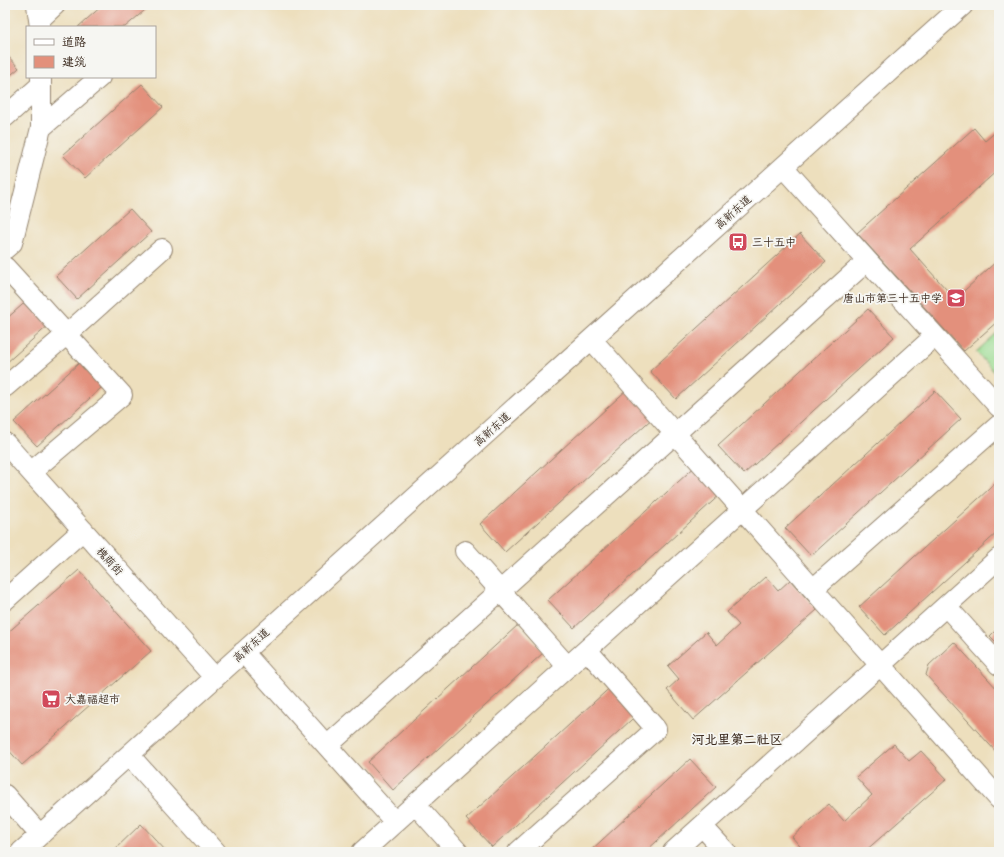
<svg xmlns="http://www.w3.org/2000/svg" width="1004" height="857" viewBox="0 0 1004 857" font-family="'Architects Daughter','LXGW WenKai TC',sans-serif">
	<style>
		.green { fill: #9cdc92; stroke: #6c8358 }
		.building { fill: #e3907b }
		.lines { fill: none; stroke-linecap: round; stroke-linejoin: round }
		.minor-casing { stroke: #94846e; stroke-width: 22 }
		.minor { stroke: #fff; stroke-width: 20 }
		.labels { text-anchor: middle; stroke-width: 3.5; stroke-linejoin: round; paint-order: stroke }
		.street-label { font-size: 11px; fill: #3b2a1e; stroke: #f6f6f2 }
		.poi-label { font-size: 11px; fill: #3b2a1e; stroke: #f6f6f2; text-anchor: start }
		.quarter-label { font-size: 13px; font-weight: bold; fill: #3b2a1e; stroke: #f6f6f2 }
	</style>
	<rect width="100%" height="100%" fill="#f6f6f2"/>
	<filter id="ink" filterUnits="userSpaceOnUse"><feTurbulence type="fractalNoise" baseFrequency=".025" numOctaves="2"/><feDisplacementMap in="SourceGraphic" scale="8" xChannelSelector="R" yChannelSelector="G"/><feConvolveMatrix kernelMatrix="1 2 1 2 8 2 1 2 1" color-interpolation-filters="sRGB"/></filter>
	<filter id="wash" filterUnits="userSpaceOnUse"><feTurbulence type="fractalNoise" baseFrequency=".012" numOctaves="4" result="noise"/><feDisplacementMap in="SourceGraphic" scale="16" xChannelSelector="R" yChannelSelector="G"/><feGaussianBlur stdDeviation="0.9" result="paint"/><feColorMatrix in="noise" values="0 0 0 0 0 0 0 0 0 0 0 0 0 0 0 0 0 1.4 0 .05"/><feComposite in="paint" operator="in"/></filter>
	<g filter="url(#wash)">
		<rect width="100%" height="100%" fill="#eddfbd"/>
		<path class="green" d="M 999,331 L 999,377 L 976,352 Z"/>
		<g id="blocks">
			<path class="building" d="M 103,5 L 151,5 L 125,27 L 78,27 Z
				M 5,53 L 19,68 L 5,80 Z
				M 142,84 L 163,107 L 85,178 L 63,155 Z
				M 974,128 L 985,141 L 999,129 L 999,169 L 910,249 L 955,299 L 999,259 L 999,320 L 964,351 L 857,233 Z
				M 130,209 L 151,232 L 77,299 L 56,276 Z
				M 800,234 L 826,262 L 676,399 L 650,371 Z
				M 38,291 L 59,316 L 5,364 L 5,320 Z
				M 868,309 L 894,337 L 744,474 L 718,446 Z
				M 89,354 L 111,379 L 37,446 L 14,422 Z
				M 630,387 L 656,415 L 505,552 L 480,524 Z
				M 935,391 L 961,419 L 811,556 L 785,528 Z
				M 699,463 L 724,491 L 574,628 L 548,600 Z
				M 999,480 L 999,531 L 885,635 L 859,607 Z
				M 79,570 L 151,651 L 22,765 L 5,746 L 5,635 Z
				M 766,577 L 778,591 L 790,580 L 817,610 L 693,720 L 667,690 L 679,679 L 668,666 L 706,632 L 717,645 L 739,625 L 727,612 Z
				M 518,625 L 543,653 L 393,790 L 368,762 Z
				M 999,627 L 999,645 L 990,636 Z
				M 954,642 L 999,691 L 999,755 L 926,675 L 929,665 Z
				M 616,682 L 642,710 L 492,847 L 466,819 Z
				M 894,744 L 909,761 L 921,751 L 947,779 L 864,852 L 805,852 L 792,837 L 829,804 L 844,821 L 872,795 L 856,777 Z
				M 690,759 L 716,787 L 645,852 L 589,852 Z
				M 141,824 L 167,852 L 112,852 Z
				M 443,842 L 452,852 L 432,852 Z"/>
		</g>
	</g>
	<g filter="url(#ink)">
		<use href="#blocks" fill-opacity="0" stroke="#94846e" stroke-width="1"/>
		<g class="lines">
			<defs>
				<path id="minor" d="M 37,5 L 40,27
					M 40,19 L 55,5
					M 5,117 L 41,85
					M 41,128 L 100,77
					M 783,167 L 999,407
					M 5,249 L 12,243 L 41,128 L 41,77
					M 5,267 L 122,395 L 31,472
					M 592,340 C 728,492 863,647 999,799
					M 5,387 L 66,335 L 162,249
					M 5,443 L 215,678
					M 465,551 L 568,667
					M 813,589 L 999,425
					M 5,600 L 83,530
					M 946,606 L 999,665
					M 243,652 L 395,822
					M 327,746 L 500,591 L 867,261
					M 129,755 L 216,852
					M 5,795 L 40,835
					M 415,804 L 458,852
					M 702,826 L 726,852
					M 21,852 L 963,5
					M 362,852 L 935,336
					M 518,852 L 656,729 L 587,650
					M 673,852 L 999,558"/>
			</defs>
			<use href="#minor" class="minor-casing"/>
			<use href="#minor" class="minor"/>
		</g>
	</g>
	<defs>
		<symbol id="bus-square" viewBox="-11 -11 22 22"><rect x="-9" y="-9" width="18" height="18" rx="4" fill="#d1495b" stroke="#f6f6f2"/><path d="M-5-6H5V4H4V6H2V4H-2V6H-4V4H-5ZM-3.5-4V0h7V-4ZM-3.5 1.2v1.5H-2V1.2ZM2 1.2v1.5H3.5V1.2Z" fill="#fff"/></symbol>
		<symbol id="school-square" viewBox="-11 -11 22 22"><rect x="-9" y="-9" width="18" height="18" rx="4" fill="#d1495b" stroke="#f6f6f2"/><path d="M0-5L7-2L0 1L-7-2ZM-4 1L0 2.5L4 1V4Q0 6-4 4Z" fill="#fff"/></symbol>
		<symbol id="supermarket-square" viewBox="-11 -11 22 22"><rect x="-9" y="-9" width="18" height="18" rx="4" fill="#d1495b" stroke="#f6f6f2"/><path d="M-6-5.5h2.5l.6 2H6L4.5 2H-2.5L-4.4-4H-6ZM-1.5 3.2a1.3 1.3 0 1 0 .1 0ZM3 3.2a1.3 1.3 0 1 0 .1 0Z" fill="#fff"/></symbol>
	</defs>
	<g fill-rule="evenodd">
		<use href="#bus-square" x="727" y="231" width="22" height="22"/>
		<use href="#school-square" x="945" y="287" width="22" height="22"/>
		<use href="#supermarket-square" x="40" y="688" width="22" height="22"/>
	</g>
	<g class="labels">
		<g class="street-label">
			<text transform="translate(733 212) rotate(-42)" y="4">高新东道</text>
			<text transform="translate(492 429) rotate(-42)" y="4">高新东道</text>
			<text transform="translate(110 561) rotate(48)" y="4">槐荫街</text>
			<text transform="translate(251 645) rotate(-42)" y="4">高新东道</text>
		</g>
		<g class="poi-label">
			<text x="752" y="246">三十五中</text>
			<text x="942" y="302" text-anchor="end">唐山市第三十五中学</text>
			<text x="65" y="703">大嘉福超市</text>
		</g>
		<g class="quarter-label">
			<text x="737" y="744">河北里第二社区</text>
		</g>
	</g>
	<rect width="1004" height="857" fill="none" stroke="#f6f6f2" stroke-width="20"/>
	<rect x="26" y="26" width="130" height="52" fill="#f6f6f2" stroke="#aba49d"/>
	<rect x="34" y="39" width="20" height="6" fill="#ffffff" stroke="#aba49d"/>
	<text x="62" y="46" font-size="12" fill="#3b2a1e">道路</text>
	<rect x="34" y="56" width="20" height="12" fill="#e3907b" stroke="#aba49d"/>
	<text x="62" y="66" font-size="12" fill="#3b2a1e">建筑</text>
</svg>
